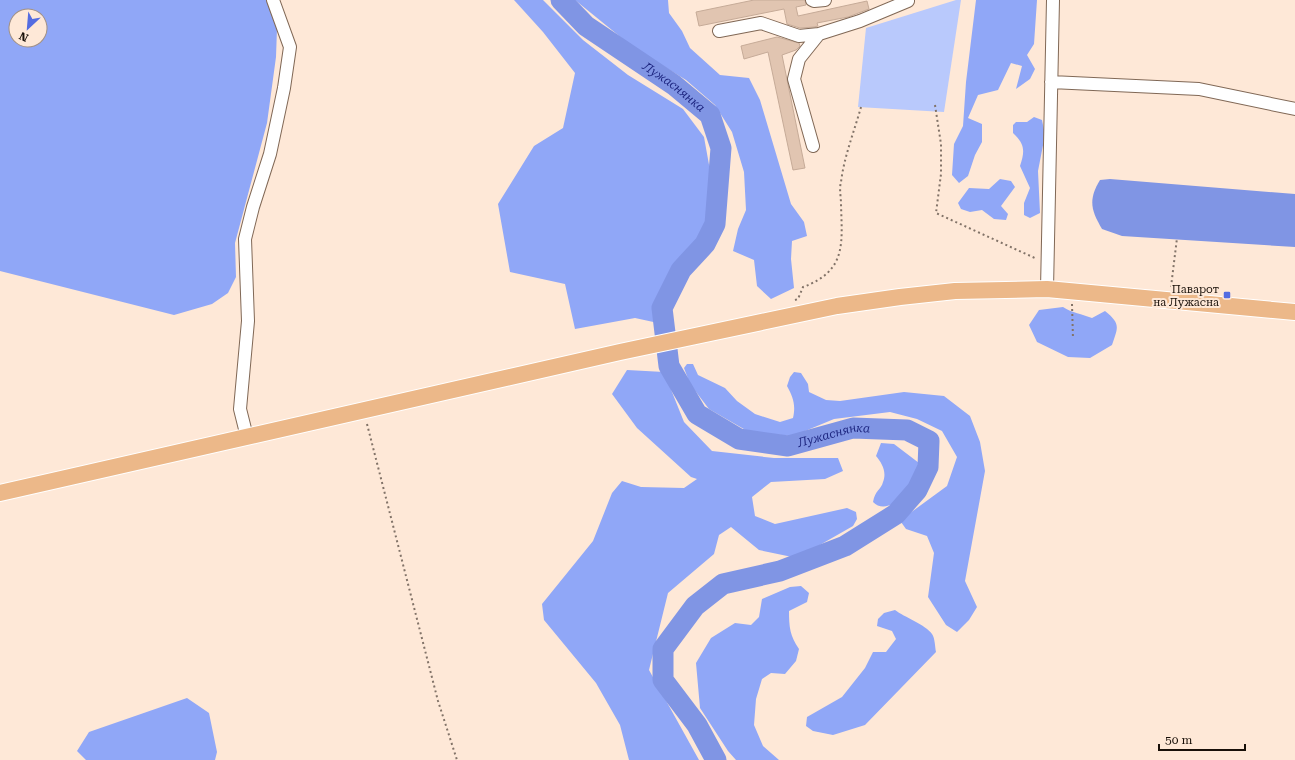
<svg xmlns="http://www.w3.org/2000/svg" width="1295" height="760" viewBox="0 0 1295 760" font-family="'Roboto Serif',serif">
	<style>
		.green { fill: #b9c9fc }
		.forest { fill: #90a7f7; fill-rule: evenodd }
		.water { fill: #8095e4 }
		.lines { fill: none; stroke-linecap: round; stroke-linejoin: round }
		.river { stroke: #8095e4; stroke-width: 21 }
		.building { fill: #e1c5b1; stroke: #c6ab98 }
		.minor-casing { stroke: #806856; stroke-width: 14 }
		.major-casing { stroke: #fff; stroke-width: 18 }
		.path { stroke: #827368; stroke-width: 2; stroke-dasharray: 2 3; stroke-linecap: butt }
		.minor { stroke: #fff; stroke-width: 12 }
		.major { stroke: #ecb889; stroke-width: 16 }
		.poi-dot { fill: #546ce1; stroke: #fee8d7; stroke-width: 1.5 }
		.labels { text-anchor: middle; stroke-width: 4; stroke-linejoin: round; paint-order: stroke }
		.poi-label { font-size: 11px; fill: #180f08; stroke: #fee8d7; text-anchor: end }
		.water-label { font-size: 12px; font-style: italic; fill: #1f2882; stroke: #fee8d7 }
	</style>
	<rect width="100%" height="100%" fill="#fee8d7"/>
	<path class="green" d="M 956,0 L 961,0 L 944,112 L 858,107 L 866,28 Z"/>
	<path class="forest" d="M 0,0 L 278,0 L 276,57 L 267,123 L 235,243 L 236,277 L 228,293 L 212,304 L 174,315 L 0,271 ZM 16,16 L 40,16 L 40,40 L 16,40 Z
		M 514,0 L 543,0 L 583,40 L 628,75 L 683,109 L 704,137 L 717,209 L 697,250 L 672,281 L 664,297 L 658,323 L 635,318 L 575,329 L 565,284 L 510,272 L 498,204 L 534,146 L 563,128 L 575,73 L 543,32 Z
		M 575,0 L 668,0 L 669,13 L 682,31 L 690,48 L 720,75 L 749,78 L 760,100 L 791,204 L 804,222 L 807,236 L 792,241 L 791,259 L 794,288 L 771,299 L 757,286 L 754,260 L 733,251 L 738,229 L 746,210 L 744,172 L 732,132 L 715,105 L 686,80 L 634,48 Z
		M 976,0 L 1037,0 L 1034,44 L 1027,55 L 1035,69 L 1030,79 L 1016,89 L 1022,66 L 1011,63 L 998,90 L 978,95 L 968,118 L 982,124 L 982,142 L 975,155 L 968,176 L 959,183 L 952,175 L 954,144 L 963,126 L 966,82 Z
		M 1034,117 L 1042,120 L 1045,135 L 1038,171 L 1040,213 L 1030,218 L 1024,215 L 1024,203 L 1030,188 L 1020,166 C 1025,151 1025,144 1013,133 L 1013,125 L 1016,122 L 1027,122 Z
		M 1000,179 L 1011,181 L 1015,187 L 1001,206 L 1008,214 L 1006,220 L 994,219 L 982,210 L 970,212 L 961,209 L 958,203 L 969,188 L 989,189 Z
		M 1063,307 C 1072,313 1082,314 1092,318 L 1105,311 C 1121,324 1118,327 1112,345 L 1090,358 L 1068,357 L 1037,342 L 1029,325 L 1039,310 Z
		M 687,364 L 693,364 L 698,375 L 725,388 L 737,401 L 755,414 L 780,422 L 793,418 C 796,405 793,397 787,386 L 790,377 L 794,372 L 801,373 L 808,384 L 809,392 L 826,400 L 840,401 L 904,392 L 944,396 L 970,416 L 980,442 L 985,471 L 965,581 L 977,607 L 969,620 L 957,632 L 946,625 L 928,597 L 934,553 L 927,536 L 906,529 L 901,522 L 906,516 L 947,486 L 957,457 L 942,431 L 917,419 L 890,412 L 834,419 L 793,436 L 749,432 L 709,409 L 690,384 L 684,368 Z
		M 627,370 L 664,372 L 684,422 L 712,451 L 774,458 L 838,458 L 843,471 L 825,479 L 771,482 L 752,497 L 755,516 L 775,524 L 847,508 L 856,512 L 857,519 L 853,526 L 797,558 L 759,550 L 731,527 L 719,535 L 714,554 L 668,593 L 649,670 L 699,760 L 629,760 L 620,725 L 596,683 L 544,620 L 542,604 L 593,541 L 612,493 L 622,481 L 641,487 L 684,488 L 697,479 L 691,477 L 637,428 L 612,394 Z
		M 881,443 L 894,444 L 919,463 C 919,466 919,470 918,473 C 915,488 888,518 873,502 C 875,490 881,490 883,482 C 887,472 882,463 876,456 Z
		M 801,586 L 809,593 L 807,602 L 789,611 C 789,627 790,636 799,649 L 796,661 L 785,674 L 771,673 L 762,679 L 756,699 L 754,725 L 763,746 L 779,760 L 736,760 L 728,751 L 700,708 L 696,663 L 711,638 L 735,623 L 751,625 L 759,617 L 762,599 L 790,587 Z
		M 895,610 C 904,617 926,625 932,634 C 935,638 935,647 936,652 L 865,725 L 833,735 L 813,731 L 806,726 L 807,717 L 842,697 L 865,668 L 873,652 L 886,652 L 896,639 L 892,631 L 877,626 L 878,619 L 884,613 Z
		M 187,698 L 209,713 L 217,752 L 215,760 L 86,760 L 77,751 L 89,732 Z"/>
	<path class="water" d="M 1110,179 L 1295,194 L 1295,247 L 1122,236 L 1102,229 C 1091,210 1088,200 1100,180 Z"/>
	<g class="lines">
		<path class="river" id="s1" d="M 561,0 L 586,26 L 674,85 L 710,115 L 721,148 L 715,224 L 705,244 L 681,270 L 662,308 L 669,366 L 697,414 L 739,439 L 788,446 L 853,428 L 907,430 L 929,441 L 928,467 L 917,490 L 896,514 L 845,546 L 780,571 L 723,584 L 695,606 L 663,649 L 663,680 L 697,725 L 716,760"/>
	</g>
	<path class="building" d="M 754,0 L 805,0 L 806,5 L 796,7 L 798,16 L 867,1 L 869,9 L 848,17 L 817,23 L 818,26 L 814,27 L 800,28 L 787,24 L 784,9 L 699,26 L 696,12 Z
		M 777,37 L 799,43 L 800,46 L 796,50 L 782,55 L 805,168 L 793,170 L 768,52 L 744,59 L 741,46 Z"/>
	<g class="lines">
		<defs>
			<path id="minor" d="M 812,0 L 814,1 L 825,0
				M 719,31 L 761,23 L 799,36 L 819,34
				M 1051,82 L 1199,89 L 1295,109
				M 813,146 L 794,79 L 799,59 L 819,34 L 860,21 L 908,1
				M 1047,289 L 1053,0
				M 247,437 L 240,409 L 248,321 L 245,239 L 253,207 L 270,154 L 284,88 L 290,47 L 273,0"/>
			<path id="major" d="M 0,493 L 620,352 L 837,306 L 900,297 L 955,291 L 1047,289 L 1295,312"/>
		</defs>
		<use href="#minor" class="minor-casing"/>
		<use href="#major" class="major-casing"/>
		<path class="path" d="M 935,105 L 941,144 L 941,174 L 936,213 L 1037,259
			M 1171,287 L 1177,238
			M 795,300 L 798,299 L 803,287 C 847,271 842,243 841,204 C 841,197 839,189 841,182 C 844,157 854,132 861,107
			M 1072,304 L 1073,339
			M 367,424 L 438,701 L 457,760"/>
		<use href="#minor" class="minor"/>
		<use href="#major" class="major"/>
	</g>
	<rect class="poi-dot" x="1223" y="291" width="8" height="8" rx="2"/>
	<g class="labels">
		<g class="poi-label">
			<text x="1219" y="293">Паварот<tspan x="1219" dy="13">на Лужасна</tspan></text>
		</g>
		<g class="water-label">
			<text dy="4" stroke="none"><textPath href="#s1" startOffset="143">Лужаснянка</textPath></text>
			<text dy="4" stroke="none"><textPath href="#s1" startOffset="660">Лужаснянка</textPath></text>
		</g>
	</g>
	<g transform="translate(28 28) rotate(206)"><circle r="19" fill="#fee8d7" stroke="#a29184"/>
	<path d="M0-3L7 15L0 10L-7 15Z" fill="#546ce1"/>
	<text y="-6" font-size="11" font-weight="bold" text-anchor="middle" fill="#180f08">N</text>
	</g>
	<path d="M1159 744v6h86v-6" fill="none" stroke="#180f08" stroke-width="2"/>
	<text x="1165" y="744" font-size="12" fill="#180f08" stroke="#fee8d7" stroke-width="3" paint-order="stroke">50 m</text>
</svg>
